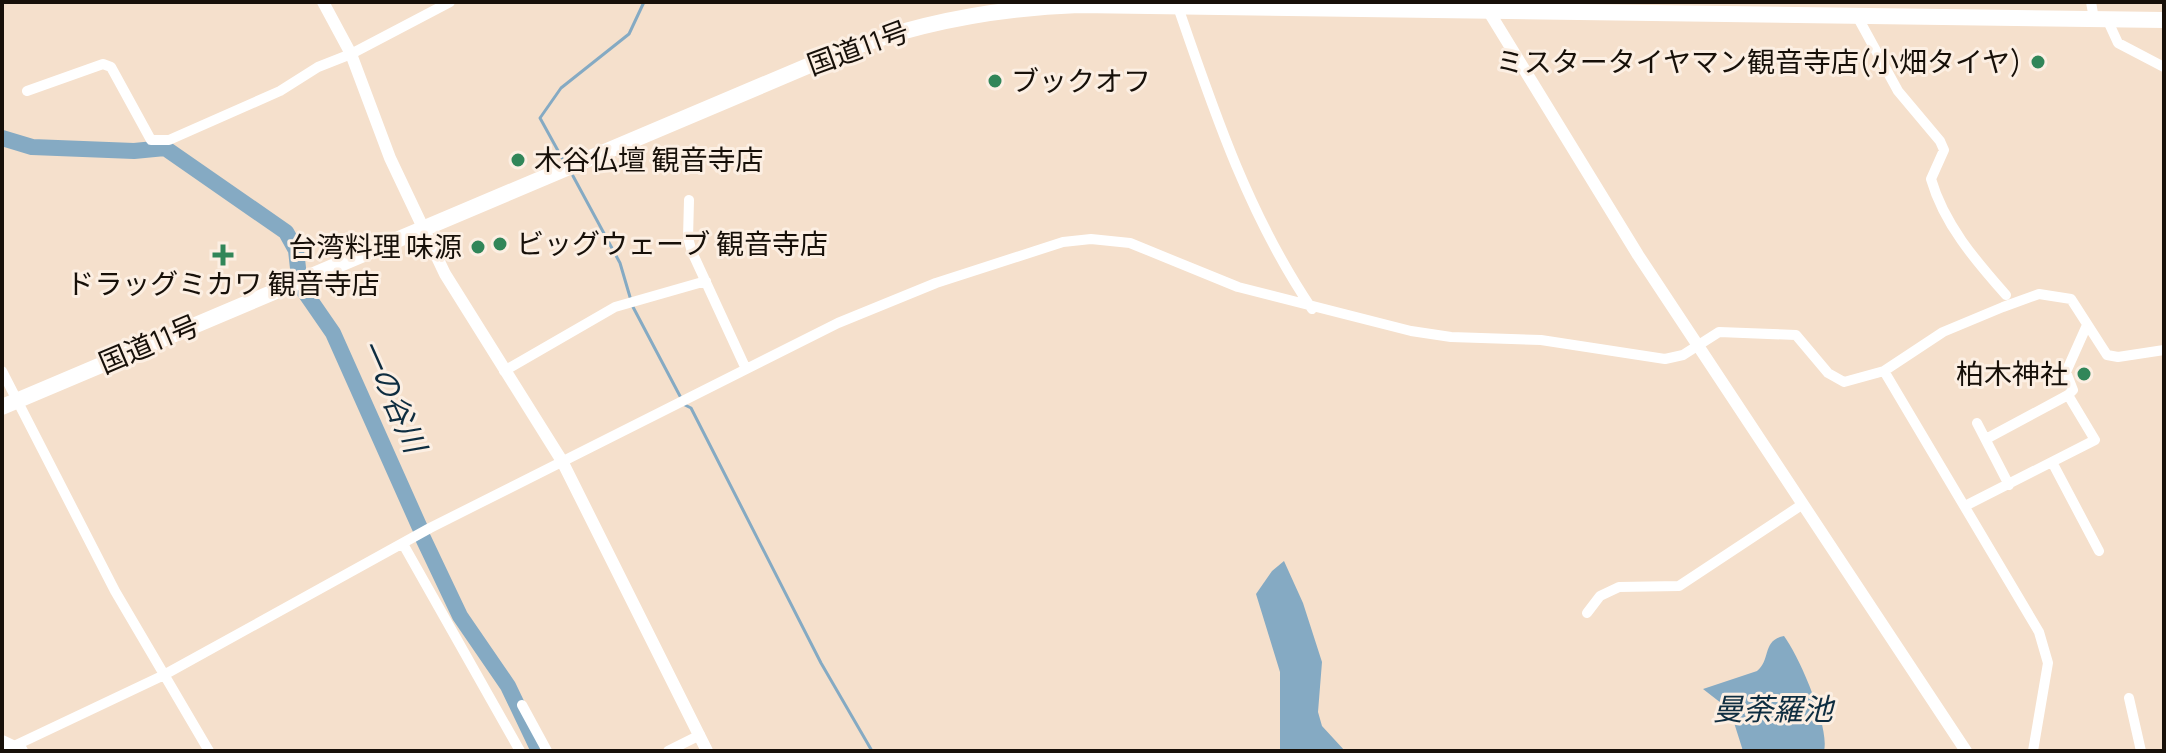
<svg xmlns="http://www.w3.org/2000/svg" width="2166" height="753" viewBox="0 0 2166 753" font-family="Manrope,'Noto Sans JP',sans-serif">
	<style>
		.water { fill: #85aac3 }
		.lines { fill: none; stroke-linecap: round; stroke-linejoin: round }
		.stream { stroke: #85aac3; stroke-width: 3 }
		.river { stroke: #85aac3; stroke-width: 16 }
		.minor { stroke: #fff; stroke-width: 10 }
		.tertiary { stroke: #fff; stroke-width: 12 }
		.secondary { stroke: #fff; stroke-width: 14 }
		.trunk { stroke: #fff; stroke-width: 16 }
		.poi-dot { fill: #318659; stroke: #fcefe3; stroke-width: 3 }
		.labels { text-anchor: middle; stroke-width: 6; stroke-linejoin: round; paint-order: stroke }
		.street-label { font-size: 28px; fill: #171009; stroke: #fcefe3 }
		.poi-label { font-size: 28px; fill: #171009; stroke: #fcefe3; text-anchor: end }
		.water-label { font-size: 30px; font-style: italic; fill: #0e2d40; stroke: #fcefe3 }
	</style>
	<rect width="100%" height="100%" fill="#f5e0cc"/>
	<path class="water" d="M 1284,561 L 1303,603 L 1322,662 L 1318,712 L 1322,726 L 1345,751 L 1280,751 L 1280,672 L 1256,594 L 1272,571 Z
		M 1784,636 C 1799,656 1830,727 1824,751 L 1743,751 L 1730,710 L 1703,689 L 1757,671 C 1771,660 1762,640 1784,636 Z"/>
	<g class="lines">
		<path class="stream" d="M 562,158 L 540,118 L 561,88 L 629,34 L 644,2
			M 573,176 L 620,263 L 630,297
			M 633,307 L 681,398
			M 685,405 L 691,408 L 821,663 L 872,751"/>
		<path class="river" d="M 2,138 L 32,147 L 134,151 L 165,148 L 286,232 L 296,250 L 298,268
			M 304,291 L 333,333 L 420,528
			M 423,538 L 460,616 L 508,686 L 539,751"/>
		<path class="minor" d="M 2091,2 L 2094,19
			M 1178,7 C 1214,112 1249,216 1312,309
			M 1857,16 L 1898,91 L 1940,141 L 1944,150 L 1931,179 C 1944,224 1975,260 2006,295
			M 2107,19 L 2118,43 L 2164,67
			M 27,91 L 103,64 L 111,67 L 151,140 L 169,140 L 280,91 L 318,67 L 351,54 L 450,2
			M 689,200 L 688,238 L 692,252 L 746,369
			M 2,371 L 115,591 L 209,751
			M 504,371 L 615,307 L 706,281
			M 1884,371 L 2039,632 L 2048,663 L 2033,751
			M 2068,395 L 2073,390 L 2066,372 L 2087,325
			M 1977,423 L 2009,485
			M 2052,462 L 2099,551
			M 1965,506 L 2095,440 L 2068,395 L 1986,439
			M 403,544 L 520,751
			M 1587,613 L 1600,596 L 1619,587 L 1679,586 L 1803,504
			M 2129,698 L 2141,751
			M 522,705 L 547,751
			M 12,747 L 162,676 L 430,528 L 838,323 L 936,283 L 1063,242 L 1091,239 L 1130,243 L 1238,287 L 1411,331 L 1451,337 L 1541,340 L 1665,359 L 1683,355 L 1719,332 L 1796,335 L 1828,373 L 1844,382 L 1884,371 L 1943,332 L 2003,307 L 2039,294 L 2071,299 L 2107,355 L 2118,357 L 2164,350
			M 668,751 L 700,735"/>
		<path class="tertiary" d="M 323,2 L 351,54 L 390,158 L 445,274 L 562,461 L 707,751
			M 1483,2 L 1638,255 L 1966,751"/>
		<path class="secondary" d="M 2,742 L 21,751"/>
		<path class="trunk" d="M 2,407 L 836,54 C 914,23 995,8 1079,5 L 2164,20"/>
	</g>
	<g class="poi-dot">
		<circle cx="2038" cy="62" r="8"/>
		<circle cx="995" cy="81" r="8"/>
		<circle cx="518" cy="160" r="8"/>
		<circle cx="500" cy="244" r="8"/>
		<circle cx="478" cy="247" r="8"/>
		<path d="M219 243h8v8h8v8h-8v8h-8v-8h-8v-8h8z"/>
		<circle cx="2084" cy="374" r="8"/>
	</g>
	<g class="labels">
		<g class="street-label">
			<text transform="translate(858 48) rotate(-20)" y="10">国道11号</text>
			<text transform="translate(149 344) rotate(-23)" y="10">国道11号</text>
		</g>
		<g class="poi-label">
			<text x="2022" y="72">ミスタータイヤマン観音寺店(小畑タイヤ)</text>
			<text x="1011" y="91" text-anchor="start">ブックオフ</text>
			<text x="534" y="170" text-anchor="start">木谷仏壇 観音寺店</text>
			<text x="516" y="254" text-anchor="start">ビッグウェーブ 観音寺店</text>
			<text x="462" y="257">台湾料理 味源</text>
			<text x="223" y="294" text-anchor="middle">ドラッグミカワ 観音寺店</text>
			<text x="2068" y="384">柏木神社</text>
		</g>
		<g class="water-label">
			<text transform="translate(392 396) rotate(66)" y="10">一の谷川</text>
			<text x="1773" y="720">曼荼羅池</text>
		</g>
	</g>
	<rect width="2166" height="753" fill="none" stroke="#171009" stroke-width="8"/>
</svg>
